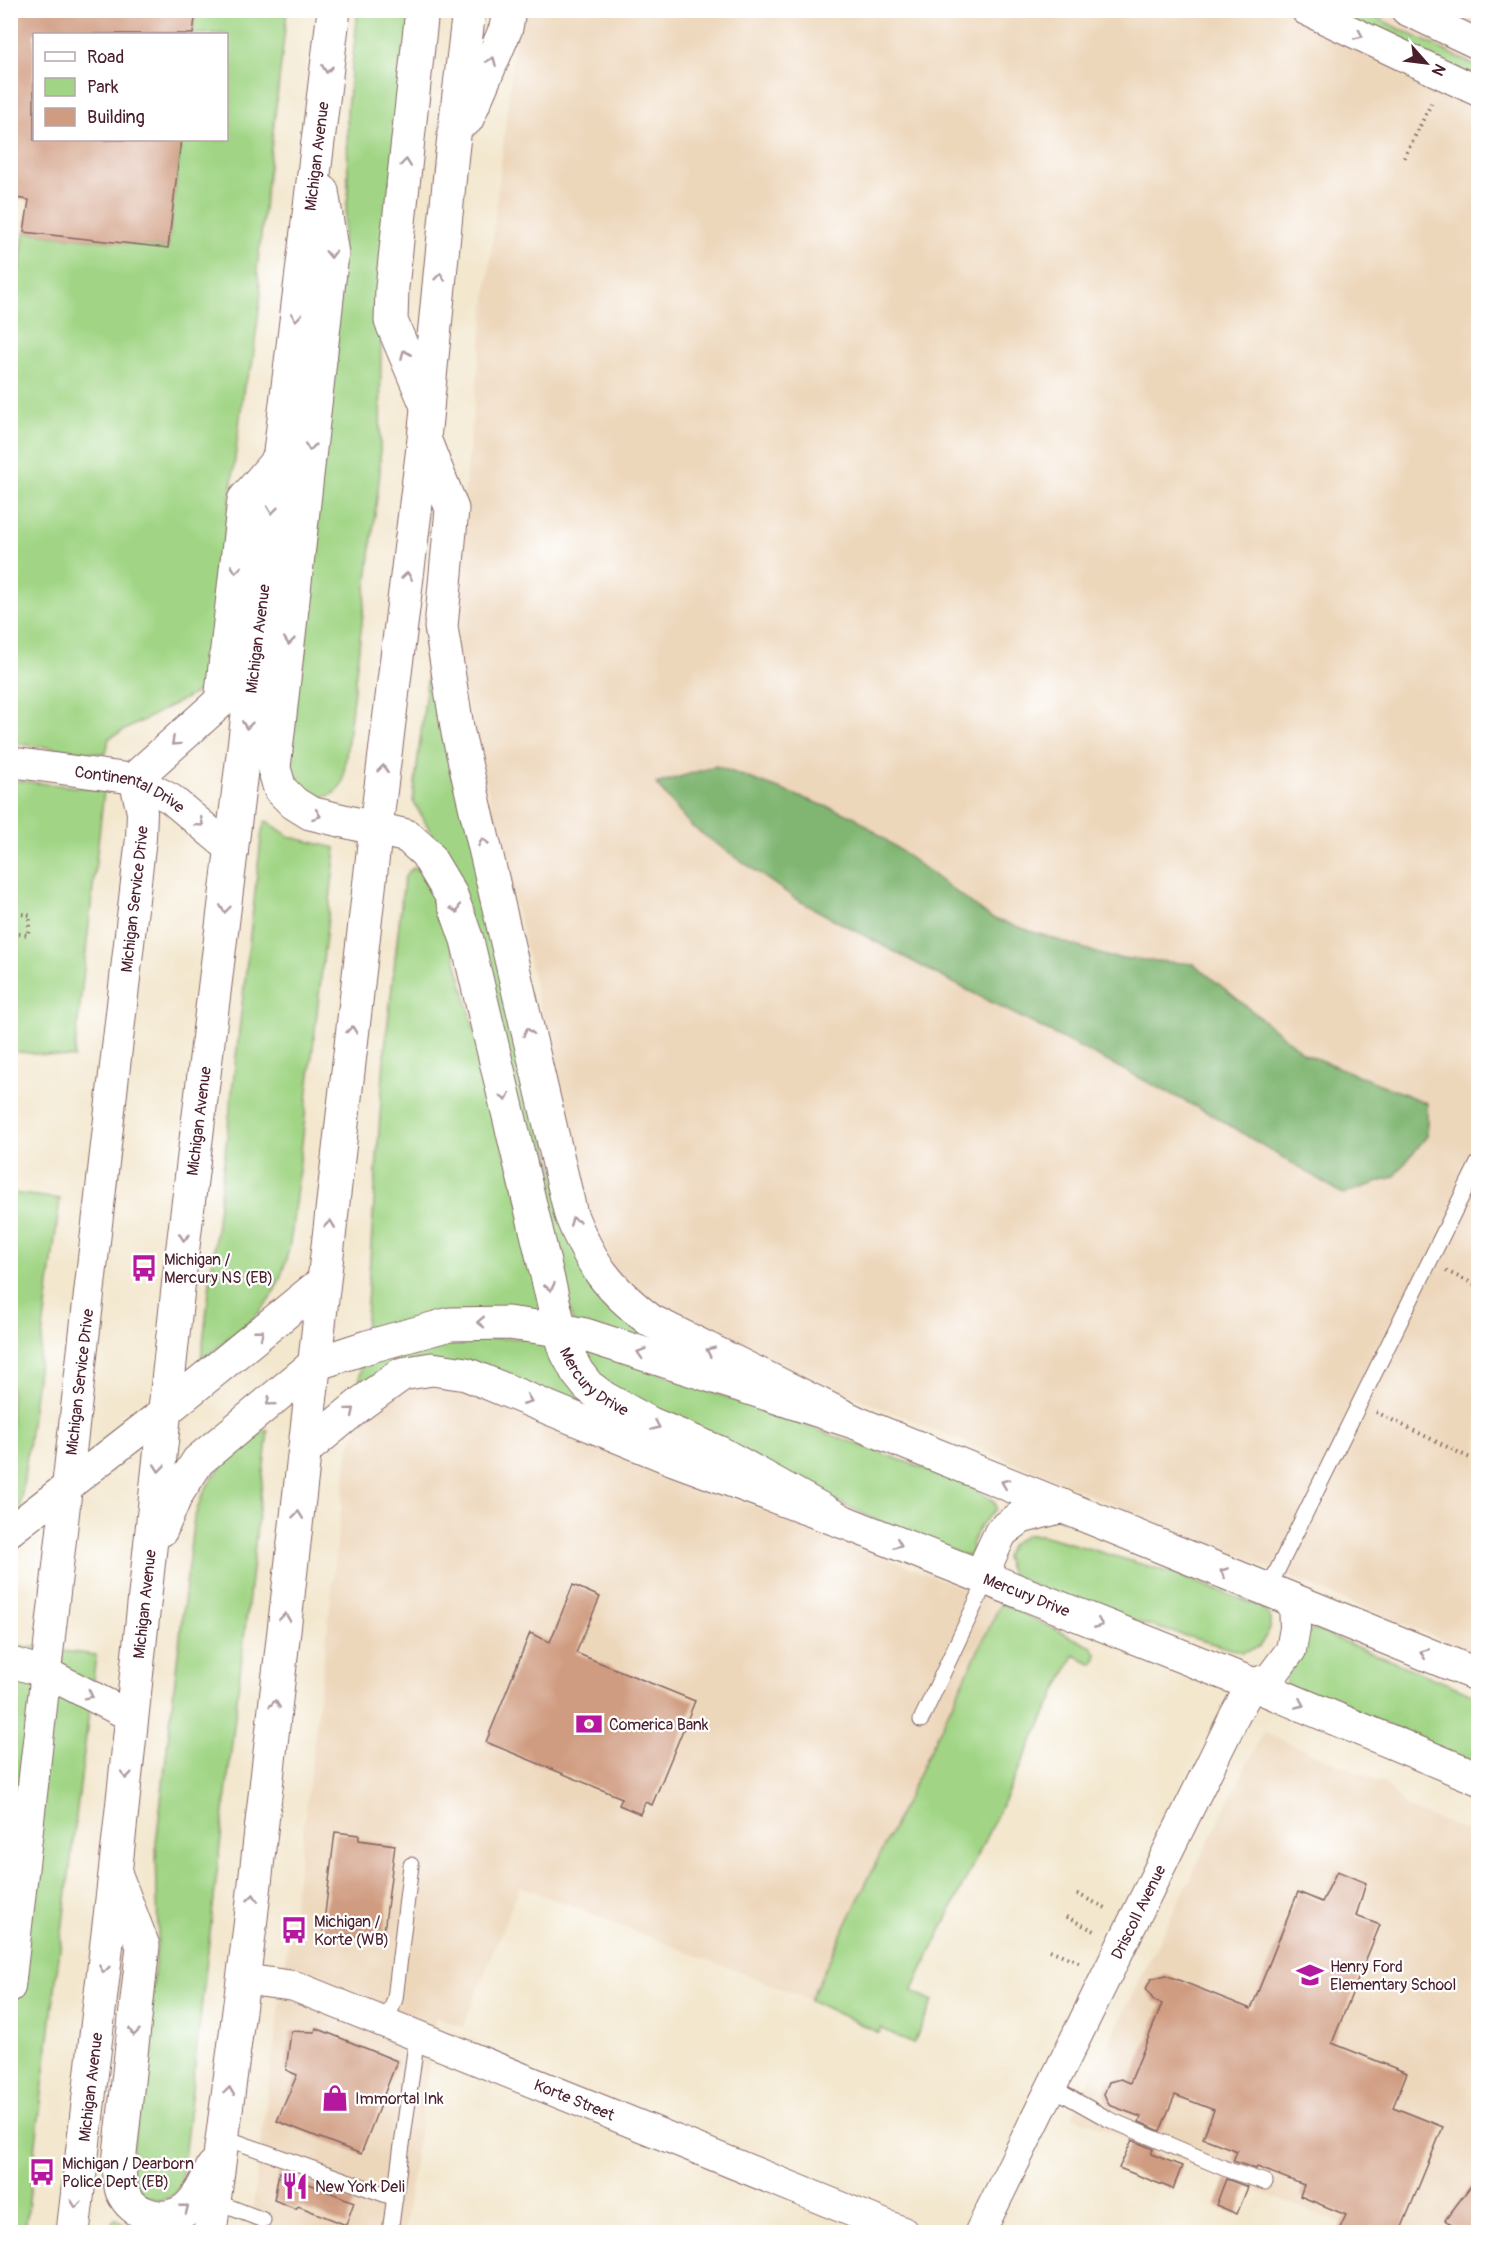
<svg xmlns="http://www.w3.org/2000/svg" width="1489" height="2243" viewBox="0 0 1489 2243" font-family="Pangolin,sans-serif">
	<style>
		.built { fill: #edd7bb }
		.green { fill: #a1d585; stroke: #767a58; stroke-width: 1.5 }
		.forest { fill: #80b672; stroke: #656a4e; stroke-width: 1.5 }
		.building { fill: #d09c81 }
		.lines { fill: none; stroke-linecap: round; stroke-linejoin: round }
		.lane-casing { stroke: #856564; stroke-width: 17 }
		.street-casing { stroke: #856564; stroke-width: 32 }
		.secondary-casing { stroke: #856564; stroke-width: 35 }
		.primary-casing { stroke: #856564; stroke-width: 35 }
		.path { stroke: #856564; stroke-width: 4; stroke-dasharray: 1.5 4.5; stroke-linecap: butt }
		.lane { stroke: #fff; stroke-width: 15 }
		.street { stroke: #fff; stroke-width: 30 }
		.secondary { stroke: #fff; stroke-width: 33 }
		.primary { stroke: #fff; stroke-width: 33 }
		.oneway { stroke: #ae9aa0 }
		.labels { text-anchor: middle; stroke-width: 4.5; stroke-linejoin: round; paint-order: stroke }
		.street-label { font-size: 16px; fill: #4a1f2b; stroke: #fff }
		.poi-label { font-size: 16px; fill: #4a1f2b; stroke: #fff; text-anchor: start }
	</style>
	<rect width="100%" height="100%" fill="#fff"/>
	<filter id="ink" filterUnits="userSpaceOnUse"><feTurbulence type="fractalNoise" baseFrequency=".0167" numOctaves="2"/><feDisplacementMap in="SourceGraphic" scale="12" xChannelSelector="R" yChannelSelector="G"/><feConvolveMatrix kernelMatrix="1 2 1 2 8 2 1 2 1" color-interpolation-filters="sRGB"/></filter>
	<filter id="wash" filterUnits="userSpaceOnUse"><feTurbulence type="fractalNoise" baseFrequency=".008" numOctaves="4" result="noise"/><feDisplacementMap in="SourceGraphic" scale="24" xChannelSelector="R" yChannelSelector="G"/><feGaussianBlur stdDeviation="1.35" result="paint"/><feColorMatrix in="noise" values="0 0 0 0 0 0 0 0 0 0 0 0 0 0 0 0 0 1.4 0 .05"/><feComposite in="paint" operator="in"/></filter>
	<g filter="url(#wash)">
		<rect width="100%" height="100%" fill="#f3e7ce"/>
		<path class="built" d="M 518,11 L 1478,11 L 1478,1655 L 672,1321 L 607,1266 L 591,1219 L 449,629 Z
			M 452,1387 L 1001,1603 L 810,2000 L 520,1886 L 463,2027 L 436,2017 L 404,2232 L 249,2232 L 307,1802 L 348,1451 L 357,1429 L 372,1409 L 410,1388 Z
			M 1263,1732 L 1385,1784 L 1407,1808 L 1478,1835 L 1478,2232 L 1362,2232 L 1072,2116 Z"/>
		<path class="green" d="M 196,11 L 287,11 L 257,270 L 261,292 L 260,302 L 252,366 L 244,385 L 207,687 L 109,738 L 106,754 L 11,743 L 11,268 L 20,268 L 24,232 L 168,248 L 181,140 L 226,140 L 226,34 L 193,34 Z
			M 358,11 L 417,11 L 381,327 L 380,472 L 343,781 C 331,810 298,794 289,771 C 285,760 286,745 285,733 L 348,195 L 347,109 Z
			M 1331,11 L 1363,11 L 1478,67 L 1478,83 Z
			M 430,655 L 568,1229 L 695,1355 L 573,1324 L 447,859 L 413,801 Z
			M 11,780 L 104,790 L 74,1058 L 11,1051 Z
			M 267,821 L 290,837 L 336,848 L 292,1230 C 281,1306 257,1316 201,1361 L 262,831 L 265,822 Z
			M 414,868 L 421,870 L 440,899 L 549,1313 L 365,1332 L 384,1058 L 404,879 L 408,872 Z
			M 11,1193 L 60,1199 L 19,1517 L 11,1522 Z
			M 543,1338 L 619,1418 L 483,1370 L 359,1386 L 361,1366 L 433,1339 Z
			M 588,1347 L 948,1477 L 969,1485 L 995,1502 L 996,1509 C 987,1519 978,1525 974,1538 C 971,1545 973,1551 969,1557 L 909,1536 L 605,1389 L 581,1348 Z
			M 266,1429 L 268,1431 L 181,2184 L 173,2196 L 159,2201 L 141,2195 L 130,2173 L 158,1938 L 156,1844 L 193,1524 C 205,1474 227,1459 266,1429 Z
			M 1026,1535 L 1042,1535 L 1172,1573 L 1259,1606 L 1270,1616 L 1270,1629 L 1259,1647 L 1242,1652 L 1070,1603 L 1011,1575 L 1005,1557 L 1011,1545 Z
			M 1001,1603 L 1092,1647 L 1097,1655 L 1093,1664 L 1074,1655 L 912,1991 L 933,2001 L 913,2044 L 881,2028 L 879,2033 L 810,2000 Z
			M 1315,1630 L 1478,1696 L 1478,1770 L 1285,1688 L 1287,1672 L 1308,1631 Z
			M 11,1645 L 96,1655 L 25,2232 L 11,2232 Z
			M 116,2219 L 135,2232 L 111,2232 L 113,2221 Z"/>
		<path class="forest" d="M 716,766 L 855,817 L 991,918 L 1109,957 L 1194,964 L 1305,1054 L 1427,1103 L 1427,1136 L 1394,1177 L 1343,1194 L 1214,1116 L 940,976 L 796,899 L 691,826 L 656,784 Z"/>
		<g id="blocks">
			<path class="building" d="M 10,10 L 196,10 L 193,34 L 34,34 L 34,140 L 181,140 L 168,248 L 24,232 L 29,200 L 10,197 Z
				M 573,1585 L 600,1597 L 576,1653 L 695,1701 L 652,1805 L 645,1802 L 640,1814 L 619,1805 L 622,1798 L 486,1742 L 530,1633 L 550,1642 Z
				M 335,1832 L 359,1835 L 359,1840 L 395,1845 L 383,1939 L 347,1935 L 346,1941 L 322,1938 Z
				M 1337,1871 L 1366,1883 L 1356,1916 L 1380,1925 L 1332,2043 L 1407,2073 L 1393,2107 L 1443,2127 L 1400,2232 L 1338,2232 L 1346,2215 L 1300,2196 L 1304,2185 L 1257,2167 L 1256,2169 L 1233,2161 L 1237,2151 L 1203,2138 L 1214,2110 L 1175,2095 L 1160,2131 L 1139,2122 L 1141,2117 L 1109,2105 L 1104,2094 L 1109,2082 L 1121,2079 L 1130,2083 L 1162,2004 L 1154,2001 L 1146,1989 L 1151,1979 L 1166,1975 L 1251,2009 L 1298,1892 L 1322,1902 Z
				M 316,2028 L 397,2061 L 361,2154 L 277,2121 L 297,2075 L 286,2070 L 291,2031 L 315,2032 Z
				M 1132,2140 L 1153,2149 L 1151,2154 L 1182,2166 L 1173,2189 L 1119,2168 Z
				M 279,2172 L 354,2202 L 346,2225 L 298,2206 L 296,2209 L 274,2200 Z
				M 1479,2175 L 1479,2232 L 1461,2232 L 1445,2220 Z
				M 1226,2179 L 1248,2187 L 1237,2214 L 1216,2205 Z"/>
		</g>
	</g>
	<g filter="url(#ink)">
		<use href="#blocks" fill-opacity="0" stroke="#856564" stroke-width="1.5"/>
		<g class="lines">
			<defs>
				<path id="lane" d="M 1268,1589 L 1478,1163
					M 921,1720 L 987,1579
					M 386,2023 L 395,1999 L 411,1865
					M 1051,2087 L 1108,2119 L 1231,2171 L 1265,2182
					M 223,2137 L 395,2198
					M 214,2201 L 263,2220
					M 390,2232 L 417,2036"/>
				<g id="street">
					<path d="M 1306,10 L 1478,91"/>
					<path d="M 1406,10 L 1478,44"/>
					<path id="s1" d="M 10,762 L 134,779 L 171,799 L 233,851"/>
					<path d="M 10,1531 L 166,1410"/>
					<path d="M 10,1662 L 47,1673 L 132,1717"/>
					<path id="s2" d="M 243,1979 L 294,1986 L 903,2232"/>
					<path id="s3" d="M 10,1987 L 141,838 L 142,812 L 134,779"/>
					<path id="s4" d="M 980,2232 L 1234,1717 L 1252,1684 L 1270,1678 L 1291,1650 L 1295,1628 L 1294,1600"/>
				</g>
				<g id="secondary">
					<path d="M 987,1579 L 988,1560 L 1001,1532 L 1021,1517 L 1063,1506"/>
					<path id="s5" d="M 1478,1675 L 857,1423 L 585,1335 L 560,1330 L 566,1351 L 577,1372 L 588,1386 L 604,1398 L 651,1424 L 720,1453 L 844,1522 L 1252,1684 L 1478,1778"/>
				</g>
				<g id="primary">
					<path d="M 422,10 L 392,287 L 391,321 L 427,406"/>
					<path d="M 467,119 L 506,28 L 509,10"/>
					<path d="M 425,441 L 452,509 L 441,627 L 458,733 L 571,1215 C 591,1265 608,1288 651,1321 L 857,1423"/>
					<path d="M 134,779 L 221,701 L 244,500 L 278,460"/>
					<path d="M 166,1410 L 323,1282"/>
					<path d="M 306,1449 L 363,1402 L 402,1374 L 432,1369 L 466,1374 L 671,1458 L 844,1522"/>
					<path d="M 161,1530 L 176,1495 L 198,1461 L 315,1364 L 367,1347 L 450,1324 L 508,1323 L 560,1330 L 467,940 L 451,895 L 426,853 L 407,836 L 310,813 L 294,803 L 280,789 L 274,768 L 332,254 L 322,191"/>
					<path d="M 117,1878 L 143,1946 L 119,2163 C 120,2171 119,2183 122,2191 C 132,2215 163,2225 185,2210 C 199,2199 206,2182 213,2167"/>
					<path id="s6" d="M 73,2232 L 115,1874 L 179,1279 L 334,10"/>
					<path d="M 210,2232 L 250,1927 L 376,827 L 424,439 L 452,153 L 469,10"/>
				</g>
			</defs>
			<use href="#lane" class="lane-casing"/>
			<use href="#street" class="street-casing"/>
			<use href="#secondary" class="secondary-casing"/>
			<use href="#primary" class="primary-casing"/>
			<path class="path" d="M 1404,158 L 1433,100
				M 10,913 L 30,915 L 28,935 L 10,933
				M 10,973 L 15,934
				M 1446,1271 L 1478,1286
				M 1376,1412 L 1478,1462
				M 1077,1894 L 1108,1909
				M 1066,1917 L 1097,1932
				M 1050,1950 L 1081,1963
				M 29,2175 L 42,2177"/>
			<use href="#lane" class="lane"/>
			<use href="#street" class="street"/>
			<use href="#secondary" class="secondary"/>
			<use href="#primary" class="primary"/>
		</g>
		<defs><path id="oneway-chevron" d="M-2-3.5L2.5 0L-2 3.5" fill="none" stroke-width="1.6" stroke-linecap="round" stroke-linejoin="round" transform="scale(1.5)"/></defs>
		<g class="oneway">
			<use href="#oneway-chevron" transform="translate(1359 35) rotate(25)"/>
			<use href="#oneway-chevron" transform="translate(492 61) rotate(-67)"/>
			<use href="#oneway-chevron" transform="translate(327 69) rotate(97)"/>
			<use href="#oneway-chevron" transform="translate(406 163) rotate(-84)"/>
			<use href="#oneway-chevron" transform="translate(331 254) rotate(88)"/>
			<use href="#oneway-chevron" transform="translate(440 277) rotate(-84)"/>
			<use href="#oneway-chevron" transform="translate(296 317) rotate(97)"/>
			<use href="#oneway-chevron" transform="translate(405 354) rotate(-113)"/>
			<use href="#oneway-chevron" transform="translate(310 447) rotate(96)"/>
			<use href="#oneway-chevron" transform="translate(272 510) rotate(97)"/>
			<use href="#oneway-chevron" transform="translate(236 569) rotate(97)"/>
			<use href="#oneway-chevron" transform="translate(407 576) rotate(-83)"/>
			<use href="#oneway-chevron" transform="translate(289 641) rotate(96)"/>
			<use href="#oneway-chevron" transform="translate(247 725) rotate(97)"/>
			<use href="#oneway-chevron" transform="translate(175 742) rotate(138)"/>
			<use href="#oneway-chevron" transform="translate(383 769) rotate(-83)"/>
			<use href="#oneway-chevron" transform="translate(317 815) rotate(20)"/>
			<use href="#oneway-chevron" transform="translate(200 823) rotate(40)"/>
			<use href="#oneway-chevron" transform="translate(483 842) rotate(-103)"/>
			<use href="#oneway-chevron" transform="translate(225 909) rotate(97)"/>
			<use href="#oneway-chevron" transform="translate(456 909) rotate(70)"/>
			<use href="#oneway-chevron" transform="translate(352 1030) rotate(-83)"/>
			<use href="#oneway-chevron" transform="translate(528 1032) rotate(-103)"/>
			<use href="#oneway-chevron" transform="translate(505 1097) rotate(77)"/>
			<use href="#oneway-chevron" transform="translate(574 1221) rotate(-110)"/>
			<use href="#oneway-chevron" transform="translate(330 1224) rotate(-83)"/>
			<use href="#oneway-chevron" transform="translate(184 1237) rotate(97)"/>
			<use href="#oneway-chevron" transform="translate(550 1287) rotate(77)"/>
			<use href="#oneway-chevron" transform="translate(481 1322) rotate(179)"/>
			<use href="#oneway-chevron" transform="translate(260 1333) rotate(-39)"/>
			<use href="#oneway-chevron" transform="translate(710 1351) rotate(-154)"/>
			<use href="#oneway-chevron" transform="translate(641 1353) rotate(-162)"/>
			<use href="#oneway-chevron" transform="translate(528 1400) rotate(22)"/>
			<use href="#oneway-chevron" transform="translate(270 1402) rotate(140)"/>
			<use href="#oneway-chevron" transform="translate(351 1411) rotate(-40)"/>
			<use href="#oneway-chevron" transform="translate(656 1426) rotate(24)"/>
			<use href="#oneway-chevron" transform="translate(159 1468) rotate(96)"/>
			<use href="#oneway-chevron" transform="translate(1005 1483) rotate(-158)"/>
			<use href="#oneway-chevron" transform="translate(298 1515) rotate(-83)"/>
			<use href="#oneway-chevron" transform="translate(898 1544) rotate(22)"/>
			<use href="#oneway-chevron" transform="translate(1224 1572) rotate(-158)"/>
			<use href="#oneway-chevron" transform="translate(285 1617) rotate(-83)"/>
			<use href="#oneway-chevron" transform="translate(1099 1624) rotate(22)"/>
			<use href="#oneway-chevron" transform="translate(1424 1653) rotate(-158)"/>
			<use href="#oneway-chevron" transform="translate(89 1695) rotate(27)"/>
			<use href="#oneway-chevron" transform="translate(275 1704) rotate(-84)"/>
			<use href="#oneway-chevron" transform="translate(1300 1704) rotate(23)"/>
			<use href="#oneway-chevron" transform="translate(126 1775) rotate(96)"/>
			<use href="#oneway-chevron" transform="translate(253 1898) rotate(-83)"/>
			<use href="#oneway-chevron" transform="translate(104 1969) rotate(97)"/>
			<use href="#oneway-chevron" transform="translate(134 2032) rotate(96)"/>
			<use href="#oneway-chevron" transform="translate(229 2091) rotate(-82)"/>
			<use href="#oneway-chevron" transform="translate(76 2204) rotate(96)"/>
			<use href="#oneway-chevron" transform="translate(185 2208) rotate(-39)"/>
		</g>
	</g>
	<defs>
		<symbol id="bus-bare" viewBox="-9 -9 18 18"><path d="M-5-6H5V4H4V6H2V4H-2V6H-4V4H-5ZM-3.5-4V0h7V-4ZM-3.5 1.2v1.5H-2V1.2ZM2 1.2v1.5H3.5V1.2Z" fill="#b5179e" stroke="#fff" stroke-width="2.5" paint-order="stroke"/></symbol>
		<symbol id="bank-bare" viewBox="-9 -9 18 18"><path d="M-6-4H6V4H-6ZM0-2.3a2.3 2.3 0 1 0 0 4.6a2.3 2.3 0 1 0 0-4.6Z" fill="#b5179e" stroke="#fff" stroke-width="2.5" paint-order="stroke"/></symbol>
		<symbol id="school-bare" viewBox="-9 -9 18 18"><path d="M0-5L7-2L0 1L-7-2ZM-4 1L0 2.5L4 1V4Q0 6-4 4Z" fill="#b5179e" stroke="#fff" stroke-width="2.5" paint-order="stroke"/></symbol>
		<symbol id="shop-bare" viewBox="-9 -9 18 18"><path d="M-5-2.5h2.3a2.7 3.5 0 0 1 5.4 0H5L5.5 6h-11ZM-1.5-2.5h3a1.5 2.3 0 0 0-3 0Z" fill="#b5179e" stroke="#fff" stroke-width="2.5" paint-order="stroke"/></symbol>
		<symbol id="restaurant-bare" viewBox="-9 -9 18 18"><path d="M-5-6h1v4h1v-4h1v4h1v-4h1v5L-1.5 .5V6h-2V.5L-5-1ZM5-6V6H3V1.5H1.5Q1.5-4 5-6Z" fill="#b5179e" stroke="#fff" stroke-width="2.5" paint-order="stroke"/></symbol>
	</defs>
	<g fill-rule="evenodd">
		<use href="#bus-bare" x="125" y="1249" width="38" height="38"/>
		<use href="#bank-bare" x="570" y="1705" width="38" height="38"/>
		<use href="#bus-bare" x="275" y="1911" width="38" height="38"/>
		<use href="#school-bare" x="1291" y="1956" width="38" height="38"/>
		<use href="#shop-bare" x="316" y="2079" width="38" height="38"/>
		<use href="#bus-bare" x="23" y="2153" width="38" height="38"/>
		<use href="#restaurant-bare" x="276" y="2167" width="38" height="38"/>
	</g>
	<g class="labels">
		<g class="street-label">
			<text dy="6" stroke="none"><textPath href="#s6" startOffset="2090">Michigan Avenue</textPath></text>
			<text dy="6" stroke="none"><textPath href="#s6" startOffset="1604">Michigan Avenue</textPath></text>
			<text dy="6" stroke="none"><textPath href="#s1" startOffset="124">Continental Drive</textPath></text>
			<text dy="6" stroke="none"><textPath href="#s3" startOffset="1095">Michigan Service Drive</textPath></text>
			<text dy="6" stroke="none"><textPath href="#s6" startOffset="1118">Michigan Avenue</textPath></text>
			<text dy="6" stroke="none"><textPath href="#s5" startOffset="1046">Mercury Drive</textPath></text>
			<text dy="6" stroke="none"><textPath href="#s3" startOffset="609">Michigan Service Drive</textPath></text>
			<text dy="6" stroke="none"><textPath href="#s5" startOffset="1532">Mercury Drive</textPath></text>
			<text dy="6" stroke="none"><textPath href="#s6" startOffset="632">Michigan Avenue</textPath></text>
			<text dy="6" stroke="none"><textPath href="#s4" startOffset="357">Driscoll Avenue</textPath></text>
			<text dy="6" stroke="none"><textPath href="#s6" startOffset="146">Michigan Avenue</textPath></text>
			<text dy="6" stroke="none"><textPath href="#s2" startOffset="354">Korte Street</textPath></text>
		</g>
		<g class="poi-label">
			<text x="164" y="1265">Michigan /<tspan x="164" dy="18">Mercury NS (EB)</tspan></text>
			<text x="609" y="1730">Comerica Bank</text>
			<text x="314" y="1927">Michigan /<tspan x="314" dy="18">Korte (WB)</tspan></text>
			<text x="1330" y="1972">Henry Ford<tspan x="1330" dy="18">Elementary School</tspan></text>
			<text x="355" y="2104">Immortal Ink</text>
			<text x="62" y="2169">Michigan / Dearborn<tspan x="62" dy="18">Police Dept (EB)</tspan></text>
			<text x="315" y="2192">New York Deli</text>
		</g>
	</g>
	<rect width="1489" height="2243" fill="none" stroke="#fff" stroke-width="36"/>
	<rect x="33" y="33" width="195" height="108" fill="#ffffff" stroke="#b7a5aa" stroke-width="1.5"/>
	<rect x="45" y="52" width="30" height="9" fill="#ffffff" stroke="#b7a5aa" stroke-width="1.5"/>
	<text x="87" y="63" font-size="18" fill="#4a1f2b">Road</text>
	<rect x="45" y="78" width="30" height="18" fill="#a1d585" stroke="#b7a5aa" stroke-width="1.5"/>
	<text x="87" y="93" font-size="18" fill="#4a1f2b">Park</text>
	<rect x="45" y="108" width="30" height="18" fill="#d09c81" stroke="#b7a5aa" stroke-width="1.5"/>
	<text x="87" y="123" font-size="18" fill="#4a1f2b">Building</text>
	<g transform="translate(1426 63) rotate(118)" stroke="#ffffff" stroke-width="4.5" paint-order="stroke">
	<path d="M0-4.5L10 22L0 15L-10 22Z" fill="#4a1f2b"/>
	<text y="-9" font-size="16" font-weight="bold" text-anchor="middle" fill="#4a1f2b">N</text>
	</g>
</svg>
